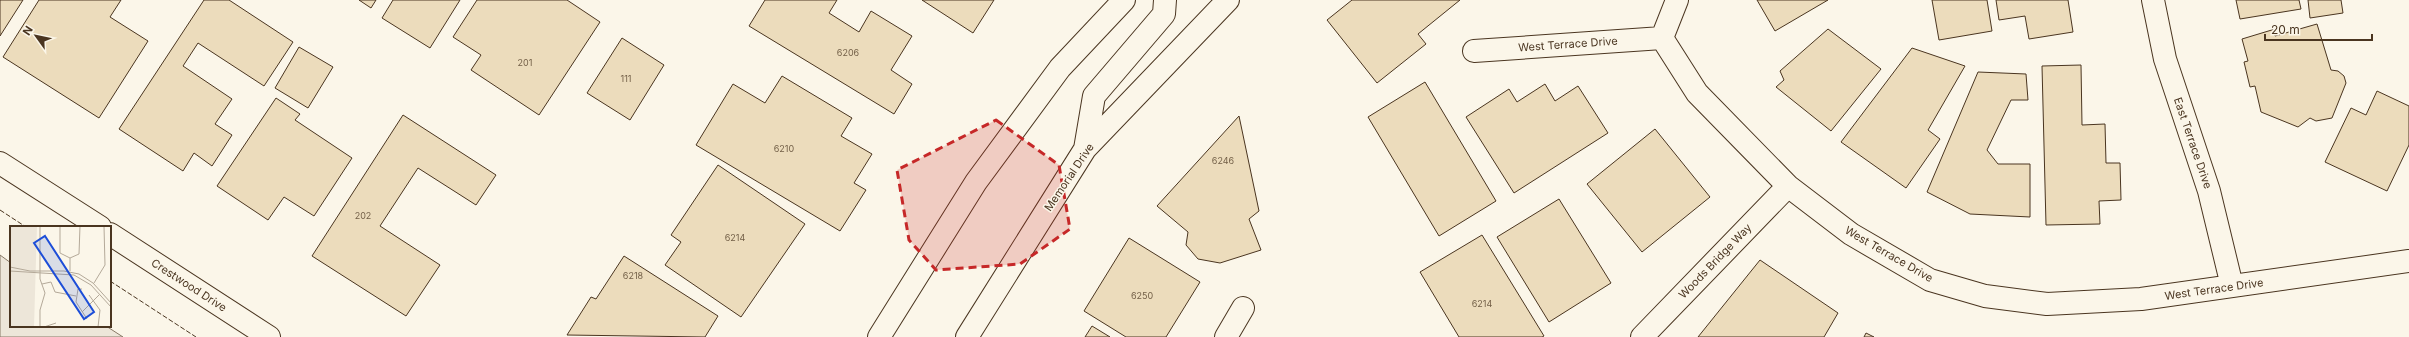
<svg xmlns="http://www.w3.org/2000/svg" width="2409" height="337" viewBox="0 0 2409 337" font-family="Inter,sans-serif">
	<style>
		.green { fill: #ede6d9; stroke: #887966 }
		.building { fill: #ecdcbc; stroke: #4a3520 }
		.lines { fill: none; stroke-linecap: round; stroke-linejoin: round }
		.minor-casing { stroke: #4a3520; stroke-width: 24 }
		.major-casing { stroke: #4a3520; stroke-width: 24 }
		.minor { stroke: #fbf6e9; stroke-width: 22 }
		.major { stroke: #fbf6e9; stroke-width: 22 }
		.fence { stroke: #4a3520; stroke-width: 1; stroke-dasharray: 5 2; stroke-linecap: butt }
		.marked { fill: #c62828; fill-opacity: 0.2; stroke: #c62828; stroke-width: 3; stroke-dasharray: 8 5; stroke-linejoin: round }
		.labels { text-anchor: middle; stroke-width: 3; stroke-linejoin: round; paint-order: stroke }
		.number-label { font-size: 9px; fill: #725f47 }
		.street-label { font-size: 11px; fill: #4a3520; stroke: #fbf6e9 }
		.inset-road { fill: none; stroke: #b4a999; stroke-width: 1 }
		.view { fill: #1d4ed8; fill-opacity: 0.15; stroke: #1d4ed8; stroke-width: 2 }
		.inset-edge { fill: none; stroke: #4a3520; stroke-width: 2 }
	</style>
	<rect width="100%" height="100%" fill="#fbf6e9"/>
	<path class="green" d="M 0,255 L 11,263 L 11,326 L 106,326 L 123,337 L 0,337 Z"/>
	<path class="building" d="M 0,0 L 23,0 L 0,36 Z
		M 39,0 L 121,0 L 110,17 L 148,41 L 99,118 L 3,57 Z
		M 204,0 L 229,0 L 293,42 L 264,86 L 198,43 L 183,66 L 232,99 L 215,124 L 232,135 L 212,166 L 194,153 L 183,171 L 119,129 Z
		M 359,0 L 376,0 L 371,8 Z
		M 393,0 L 460,0 L 430,48 L 382,18 Z
		M 477,0 L 567,0 L 600,22 L 539,115 L 471,70 L 481,55 L 453,37 Z
		M 765,0 L 837,0 L 829,13 L 859,32 L 871,11 L 912,36 L 891,70 L 912,84 L 894,114 L 749,26 Z
		M 922,0 L 994,0 L 973,33 Z
		M 1352,0 L 1460,0 L 1418,34 L 1426,44 L 1377,83 L 1327,20 Z
		M 1757,0 L 1828,0 L 1775,31 Z
		M 1932,0 L 1987,0 L 1992,31 L 1939,40 Z
		M 1996,0 L 2068,0 L 2073,32 L 2029,39 L 2025,16 L 1999,20 Z
		M 2236,0 L 2299,0 L 2301,9 L 2240,19 Z
		M 2308,0 L 2341,0 L 2343,13 L 2310,18 Z
		M 2317,24 L 2331,70 L 2338,71 L 2344,76 L 2346,83 L 2332,118 L 2316,121 L 2310,118 L 2298,127 L 2261,112 L 2255,86 L 2250,87 L 2244,62 L 2248,61 L 2242,39 L 2275,29 L 2275,36 Z
		M 1828,29 L 1881,69 L 1831,131 L 1776,87 L 1784,80 L 1780,71 Z
		M 622,38 L 664,65 L 630,120 L 587,93 Z
		M 299,47 L 333,67 L 308,108 L 275,88 Z
		M 1912,48 L 1965,66 L 1928,130 L 1940,139 L 1906,188 L 1841,142 Z
		M 2081,65 L 2082,125 L 2105,124 L 2106,163 L 2120,163 L 2121,200 L 2099,201 L 2100,224 L 2046,225 L 2042,66 Z
		M 1978,72 L 2026,74 L 2028,100 L 2011,100 L 1987,150 L 1998,164 L 2030,164 L 2030,217 L 1970,214 L 1927,192 Z
		M 782,76 L 852,118 L 841,136 L 872,154 L 854,183 L 866,190 L 840,231 L 696,145 L 733,84 L 765,103 Z
		M 1425,82 L 1496,201 L 1439,236 L 1368,117 Z
		M 1545,84 L 1555,101 L 1578,86 L 1608,133 L 1514,193 L 1466,117 L 1509,89 L 1517,102 Z
		M 2377,91 L 2409,106 L 2409,145 L 2387,191 L 2325,162 L 2351,108 L 2366,115 Z
		M 276,98 L 300,114 L 295,120 L 352,158 L 314,216 L 284,197 L 268,220 L 217,186 Z
		M 403,115 L 496,175 L 476,205 L 418,168 L 380,226 L 440,265 L 406,316 L 312,256 Z
		M 1239,116 L 1259,211 L 1249,219 L 1261,250 L 1220,263 L 1198,259 L 1186,245 L 1188,232 L 1157,206 Z
		M 1655,129 L 1710,197 L 1642,252 L 1587,184 Z
		M 718,165 L 805,224 L 741,317 L 665,265 L 681,242 L 671,235 Z
		M 1559,199 L 1611,283 L 1549,322 L 1497,237 Z
		M 1482,235 L 1544,336 L 1542,337 L 1459,337 L 1420,272 Z
		M 1129,238 L 1200,282 L 1166,337 L 1126,337 L 1084,311 Z
		M 624,256 L 718,316 L 705,337 L 567,335 L 591,297 L 596,299 Z
		M 1760,260 L 1838,313 L 1824,337 L 1698,337 Z
		M 1092,326 L 1110,337 L 1085,337 Z
		M 1866,333 L 1874,337 L 1864,337 Z"/>
	<g class="lines">
		<defs>
			<path id="minor" d="M 1677,0 L 1662,38 L 1697,93 L 1788,186 L 1851,234 L 1930,280 L 1985,296 L 2047,304 L 2141,299 L 2409,261
				M 2153,0 L 2165,59 L 2209,191 L 2232,286
				M 1474,51 L 1662,38
				M 0,163 L 100,227
				M 110,234 L 269,337
				M 1226,337 L 1243,308
				M 1642,337 L 1788,186"/>
			<path id="major" d="M 1085,149 L 1094,96 L 1164,14 L 1165,0
				M 879,337 L 976,182 L 1060,68 L 1124,0
				M 967,337 L 1085,149 L 1228,0"/>
		</defs>
		<use href="#minor" class="minor-casing"/>
		<use href="#major" class="major-casing"/>
		<use href="#minor" class="minor"/>
		<use href="#major" class="major"/>
		<path class="fence" d="M 0,210 L 26,227
			M 110,281 L 196,337"/>
	</g>
	<path class="marked" d="M 996,120 L 1059,165 L 1070,229 L 1020,264 L 936,270 L 909,240 L 897,170 Z"/>
	<g class="labels">
		<g class="number-label">
			<text x="848" y="56">6206</text>
			<text x="525" y="66">201</text>
			<text x="626" y="82">111</text>
			<text x="784" y="152">6210</text>
			<text x="1223" y="164">6246</text>
			<text x="363" y="219">202</text>
			<text x="735" y="241">6214</text>
			<text x="633" y="279">6218</text>
			<text x="1142" y="299">6250</text>
			<text x="1482" y="307">6214</text>
		</g>
		<g class="street-label">
			<text transform="translate(1568 44) rotate(-4)" y="4">West Terrace Drive</text>
			<text transform="translate(2193 143) rotate(71)" y="4">East Terrace Drive</text>
			<text transform="translate(1069 177) rotate(-56)" y="4">Memorial Drive</text>
			<text transform="translate(1889 254) rotate(30)" y="4">West Terrace Drive</text>
			<text transform="translate(1715 261) rotate(-46)" y="4">Woods Bridge Way</text>
			<text transform="translate(189 285) rotate(33)" y="4">Crestwood Drive</text>
			<text transform="translate(2214 289) rotate(-8)" y="4">West Terrace Drive</text>
		</g>
	</g>
	<g transform="translate(10 226)">
		<rect width="101" height="101" fill="#fbf6e9"/>
		<path d="M 0,0 L 27,0 L 24,101 L 0,101 Z" fill="#ede6d9"/>
		<path class="inset-road" d="M 30,0 L 30,53 L 35,67 L 30,84 L 30,101M 50,0 L 50,27 L 60,32 L 69,28 L 70,0M 0,41 L 20,45 L 54,45 L 69,48 L 83,57 L 101,77M 0,45 L 64,49 L 81,59 L 101,81M 60,45 L 60,32M 84,57 L 95,39 L 94,0M 32,58 L 41,56 L 45,66 L 66,70M 72,63 L 68,63 L 66,76 L 77,93M 79,69 L 90,84 L 88,101M 72,86 L 89,69M 34,101 L 46,97"/>
		<path class="view" d="M 35,10 L 84,86 L 74,93 L 24,17 Z"/>
		<rect width="101" height="101" class="inset-edge"/>
	</g>
	<g transform="translate(36 36) rotate(303)" stroke="#fbf6e9" stroke-width="3" paint-order="stroke">
	<path d="M0-3L7 15L0 10L-7 15Z" fill="#4a3520"/>
	<text y="-6" font-size="11" font-weight="bold" text-anchor="middle" fill="#4a3520">N</text>
	</g>
	<path d="M2265 34v6h107v-6" fill="none" stroke="#4a3520" stroke-width="2"/>
	<text x="2271" y="34" font-size="12" fill="#4a3520" stroke="#fbf6e9" stroke-width="3" paint-order="stroke">20 m</text>
</svg>
